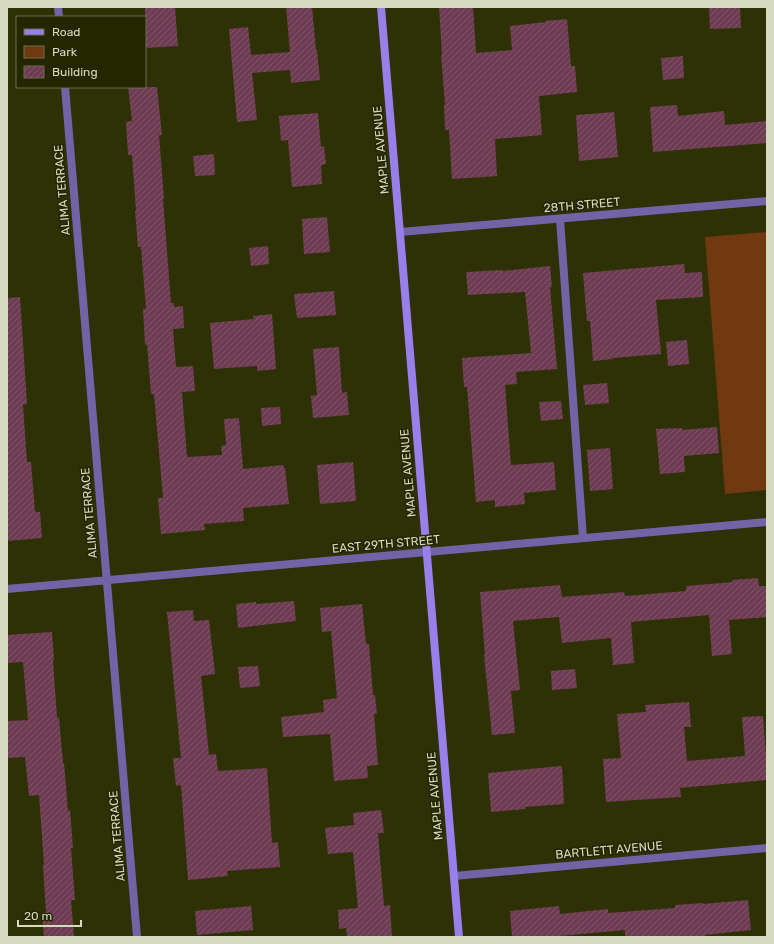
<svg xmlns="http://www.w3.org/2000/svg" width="774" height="944" viewBox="0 0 774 944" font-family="Rubik,sans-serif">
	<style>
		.park { fill: #703910 }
		.building { fill: url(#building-hatch) }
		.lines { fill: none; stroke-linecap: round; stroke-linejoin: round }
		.lane { stroke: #7263a6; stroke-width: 8 }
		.street { stroke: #7263a6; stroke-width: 8 }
		.secondary { stroke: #997fea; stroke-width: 8 }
		.labels { text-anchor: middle; stroke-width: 3; stroke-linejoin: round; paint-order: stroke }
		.street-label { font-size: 12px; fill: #d6dabe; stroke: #242600 }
	</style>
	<defs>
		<pattern id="building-hatch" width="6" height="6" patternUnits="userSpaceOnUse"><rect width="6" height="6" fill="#6e3c52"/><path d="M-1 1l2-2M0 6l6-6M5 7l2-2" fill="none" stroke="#825869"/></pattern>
	</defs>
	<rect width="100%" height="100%" fill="#2e3006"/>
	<path class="park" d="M 767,232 L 767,490 L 725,494 L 705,237 Z"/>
	<path class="building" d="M 145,7 L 175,7 L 178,46 L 145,48 Z
		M 286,7 L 312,7 L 316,50 L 317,50 L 320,80 L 291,83 L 290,70 L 252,73 L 257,120 L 237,122 L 229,29 L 248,27 L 251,55 L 290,52 Z
		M 439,7 L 473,7 L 476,53 L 512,50 L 510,26 L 546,22 L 545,21 L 567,19 L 571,66 L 575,66 L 577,92 L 539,96 L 542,135 L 495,139 L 497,176 L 452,179 L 449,130 L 445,130 L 444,105 L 445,105 L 441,55 L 442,55 Z
		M 709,7 L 740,7 L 741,28 L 710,29 Z
		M 683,56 L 684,78 L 663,80 L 661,58 Z
		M 128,87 L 157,87 L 162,135 L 159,135 L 164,199 L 163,199 L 171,303 L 174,303 L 174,307 L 183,306 L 184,328 L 173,329 L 176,367 L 193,366 L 195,391 L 182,392 L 187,457 L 222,455 L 221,446 L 226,445 L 224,419 L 239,418 L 243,469 L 283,465 L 284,468 L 285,468 L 289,504 L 243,508 L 244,521 L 204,524 L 205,530 L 161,534 L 158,498 L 163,498 L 158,440 L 154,394 L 151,394 L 147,344 L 145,345 L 143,309 L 146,309 L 141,247 L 138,247 L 135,211 L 136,211 L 132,155 L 128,155 L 126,122 L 132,121 Z
		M 677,105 L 678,116 L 724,111 L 725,125 L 767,121 L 767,143 L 653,152 L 650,107 Z
		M 614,112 L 618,157 L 579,161 L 576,115 Z
		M 318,113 L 321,147 L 324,146 L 326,164 L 321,165 L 322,184 L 292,187 L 288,140 L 281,141 L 279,116 Z
		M 214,154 L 215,175 L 195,176 L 193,156 Z
		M 327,217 L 330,252 L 304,254 L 302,219 Z
		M 268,246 L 269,264 L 251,266 L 249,248 Z
		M 684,264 L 685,273 L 702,272 L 703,297 L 656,300 L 661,354 L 613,358 L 613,359 L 593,361 L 590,321 L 587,321 L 583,273 Z
		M 550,266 L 552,287 L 550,287 L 557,369 L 516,372 L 517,384 L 505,385 L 511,465 L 554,462 L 556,490 L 524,493 L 525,504 L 495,507 L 495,500 L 476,502 L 467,387 L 464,387 L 462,358 L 531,353 L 525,292 L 468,295 L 466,272 L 502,270 L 502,271 Z
		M 334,291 L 336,315 L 297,318 L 294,294 Z
		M 20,297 L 27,404 L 23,405 L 27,462 L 31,462 L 35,512 L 40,512 L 42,538 L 7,541 L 7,298 Z
		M 272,314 L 276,369 L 257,371 L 257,366 L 214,369 L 210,323 L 254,319 L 253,316 Z
		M 687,340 L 689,364 L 668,366 L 666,342 Z
		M 339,347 L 342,393 L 347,392 L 349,415 L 313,418 L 311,396 L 317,395 L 313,349 Z
		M 607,383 L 609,403 L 585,405 L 583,385 Z
		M 561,401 L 563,419 L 541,421 L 539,402 Z
		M 280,407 L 281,424 L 262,426 L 261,408 Z
		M 717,427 L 719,453 L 684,456 L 685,472 L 660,474 L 656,429 L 682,428 L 682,430 Z
		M 610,448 L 613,489 L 590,491 L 587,450 Z
		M 353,462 L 356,501 L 320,504 L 317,465 Z
		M 758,578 L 759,586 L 767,586 L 767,617 L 729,620 L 732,654 L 712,656 L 709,615 L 631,622 L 634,663 L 613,665 L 611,638 L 562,643 L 559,617 L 513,621 L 520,690 L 511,691 L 515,733 L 492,735 L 484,655 L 485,655 L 480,592 L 560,585 L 562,597 L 624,592 L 625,596 L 686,591 L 686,586 L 733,582 L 732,580 Z
		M 294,601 L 296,621 L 238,628 L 236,604 L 256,602 L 256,604 Z
		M 362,604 L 366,644 L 369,644 L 373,695 L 375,695 L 377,714 L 374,714 L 378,765 L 367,766 L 368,778 L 334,781 L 330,734 L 283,737 L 281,717 L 324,712 L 323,700 L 337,698 L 331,631 L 322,632 L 320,608 Z
		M 193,610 L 194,621 L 209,620 L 215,674 L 201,676 L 209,755 L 216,754 L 218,771 L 267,768 L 272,843 L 278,842 L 280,867 L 227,871 L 228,876 L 188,880 L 181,785 L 176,786 L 173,758 L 181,758 L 167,612 Z
		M 52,632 L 54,660 L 53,660 L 57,718 L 59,717 L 63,763 L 64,763 L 68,811 L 70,810 L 73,848 L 71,848 L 75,900 L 71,900 L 74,937 L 44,937 L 42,913 L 46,912 L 43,865 L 44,865 L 39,795 L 29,796 L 25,757 L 7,758 L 7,721 L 28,720 L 23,662 L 7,663 L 7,635 Z
		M 258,666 L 260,686 L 240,688 L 238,667 Z
		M 575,669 L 577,688 L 552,690 L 551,671 Z
		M 689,702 L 691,727 L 684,727 L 687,761 L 745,756 L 742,717 L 763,716 L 766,755 L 767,755 L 767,780 L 680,788 L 681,797 L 606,802 L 603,759 L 621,758 L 617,714 L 646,712 L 645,705 Z
		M 562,766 L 564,804 L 525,807 L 525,809 L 491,812 L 488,773 Z
		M 381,810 L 384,833 L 378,833 L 384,906 L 390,905 L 392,937 L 347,937 L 346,928 L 339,929 L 338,910 L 358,908 L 353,852 L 328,854 L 325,828 L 354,825 L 353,813 Z
		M 748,900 L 751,930 L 705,935 L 706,937 L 625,937 L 625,930 L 549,937 L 512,937 L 510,911 L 559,906 L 560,914 L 608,909 L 608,913 L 675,908 L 675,905 L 703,903 L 703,904 Z
		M 251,906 L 253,930 L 197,935 L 195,911 Z"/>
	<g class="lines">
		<path class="lane" d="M 560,219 L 583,538"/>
		<path class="street" d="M 58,7 L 59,17
			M 65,87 L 137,937
			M 400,232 L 767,201
			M 7,589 L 767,522
			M 454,876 L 767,848"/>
		<path class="secondary" d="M 381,7 L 459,937"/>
	</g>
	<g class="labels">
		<g class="street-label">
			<text transform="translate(381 150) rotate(-95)" y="4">MAPLE AVENUE</text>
			<text transform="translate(62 190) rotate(-95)" y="4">ALIMA TERRACE</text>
			<text transform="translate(582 205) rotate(-5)" y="4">28TH STREET</text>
			<text transform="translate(408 473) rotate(-95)" y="4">MAPLE AVENUE</text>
			<text transform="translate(89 513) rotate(-95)" y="4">ALIMA TERRACE</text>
			<text transform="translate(386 544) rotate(-5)" y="4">EAST 29TH STREET</text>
			<text transform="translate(435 796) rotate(-95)" y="4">MAPLE AVENUE</text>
			<text transform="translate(117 836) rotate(-95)" y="4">ALIMA TERRACE</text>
			<text transform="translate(609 850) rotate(-5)" y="4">BARTLETT AVENUE</text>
		</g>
	</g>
	<rect width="774" height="944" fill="none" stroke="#d6dabe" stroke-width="16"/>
	<rect x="16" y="16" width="130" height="72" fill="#242600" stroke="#6b6e4c"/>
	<rect x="24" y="29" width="20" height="6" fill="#997fea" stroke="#6b6e4c"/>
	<text x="52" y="36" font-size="12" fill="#d6dabe">Road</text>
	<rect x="24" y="46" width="20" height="12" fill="#703910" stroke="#6b6e4c"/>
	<text x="52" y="56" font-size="12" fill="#d6dabe">Park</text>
	<rect x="24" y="66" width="20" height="12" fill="url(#building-hatch)" stroke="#6b6e4c"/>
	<text x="52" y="76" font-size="12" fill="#d6dabe">Building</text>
	<path d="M18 920v6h63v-6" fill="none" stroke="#d6dabe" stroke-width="2"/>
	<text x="24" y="920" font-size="12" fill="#d6dabe" stroke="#242600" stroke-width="3" paint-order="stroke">20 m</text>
</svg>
